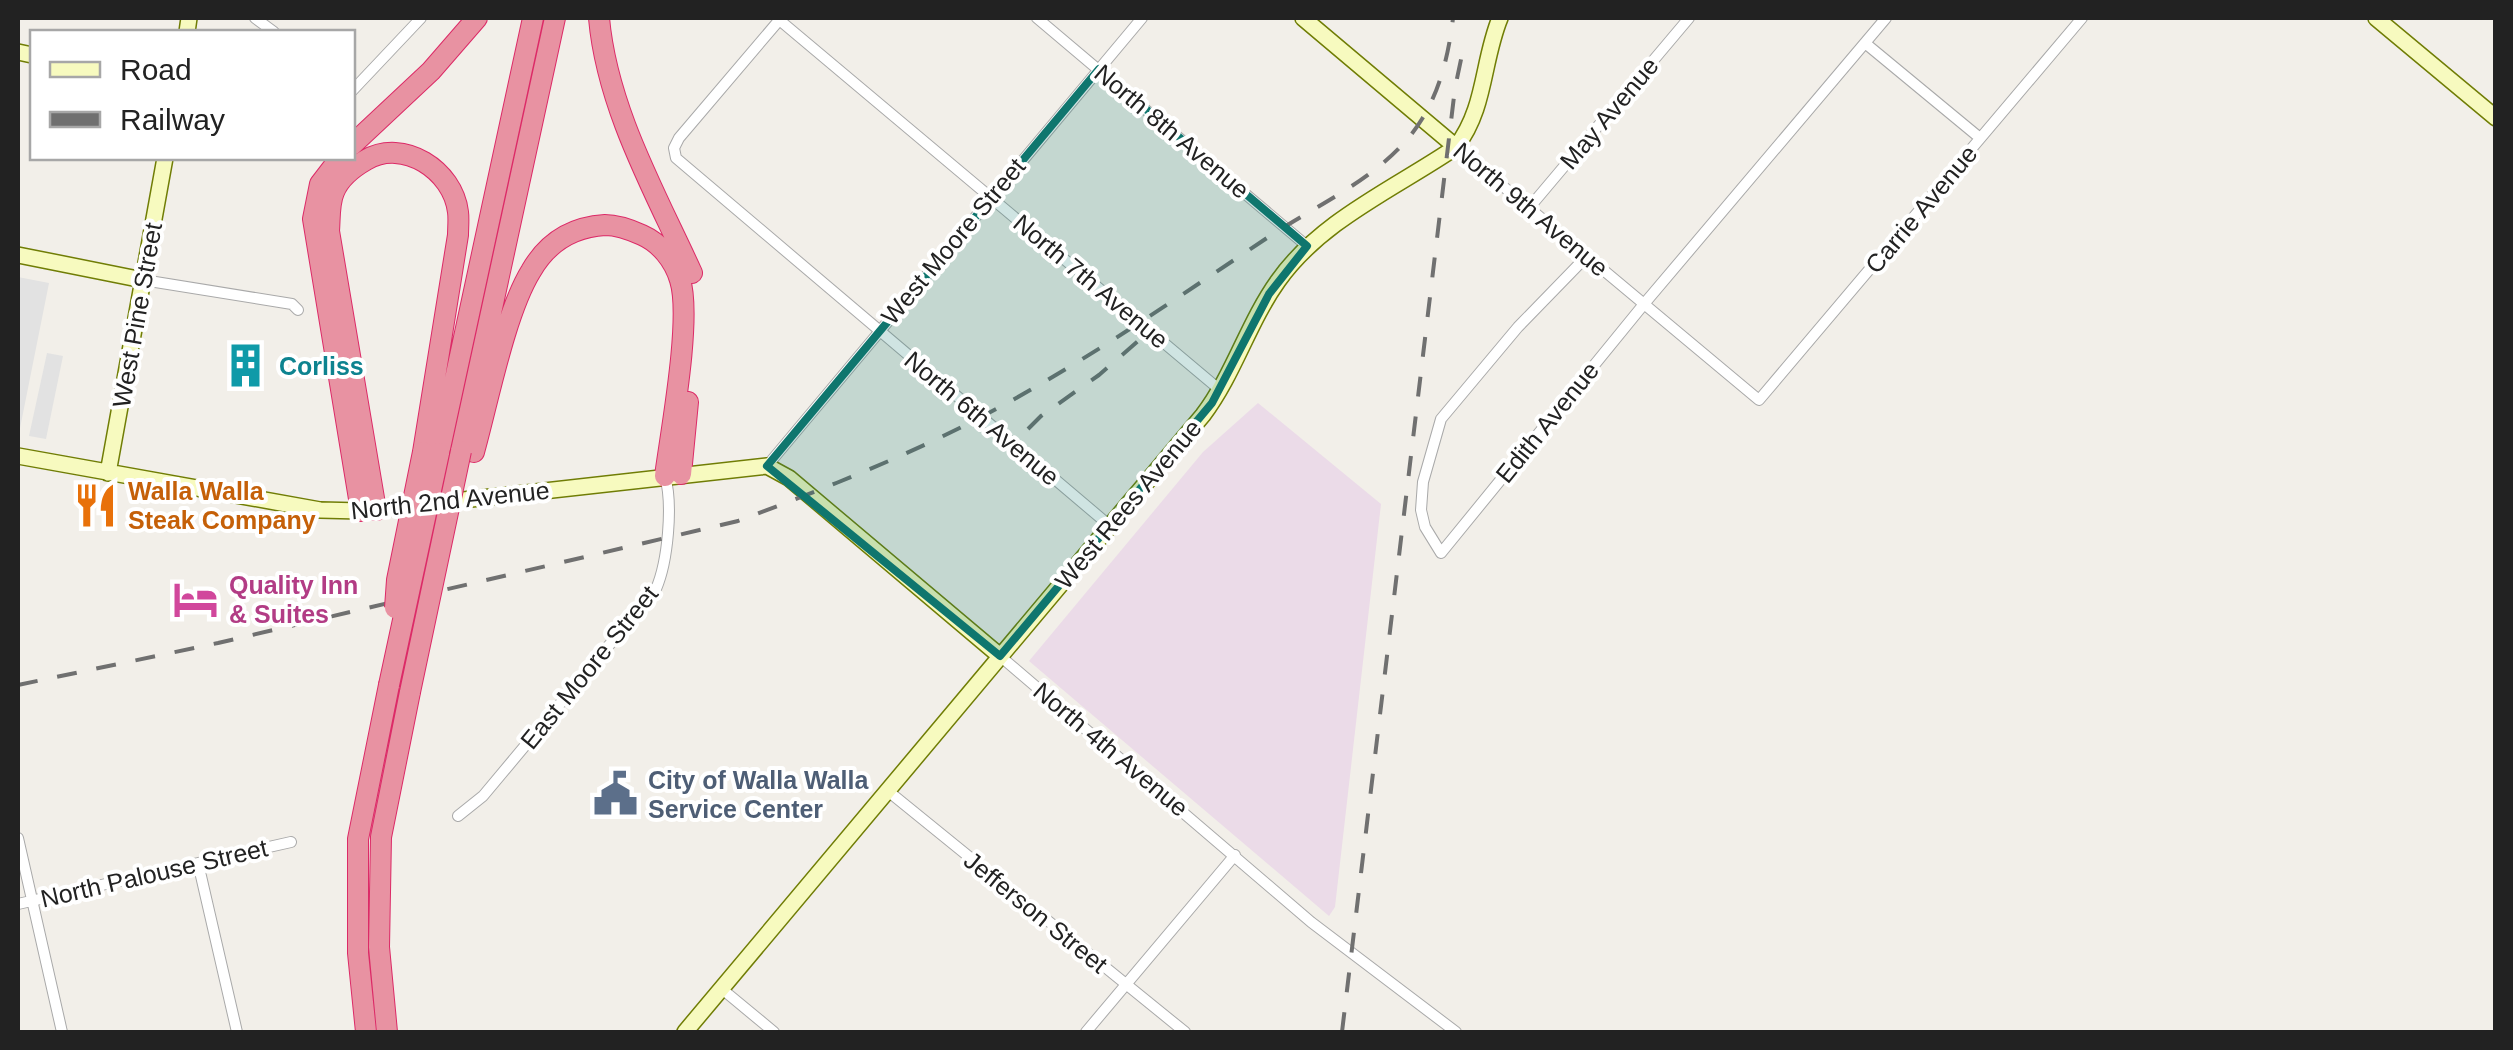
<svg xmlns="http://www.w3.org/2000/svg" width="2513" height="1050" viewBox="0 0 2513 1050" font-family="Arial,sans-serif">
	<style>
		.industrial { fill: #ebdbe8 }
		.parking { fill: #e2e2e2 }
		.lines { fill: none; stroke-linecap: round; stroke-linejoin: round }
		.street-casing { stroke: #a9a9a9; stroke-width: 12 }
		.secondary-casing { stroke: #707d05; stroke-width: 18 }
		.highway-casing { stroke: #dc2a67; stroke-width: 22 }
		.street { stroke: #fff; stroke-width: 10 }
		.secondary { stroke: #f7fabf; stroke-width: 15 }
		.highway { stroke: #e892a2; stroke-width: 20 }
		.rail { stroke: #707070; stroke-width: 4; stroke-dasharray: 20 20; stroke-linecap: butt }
		.highway-bridge-casing { stroke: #dc2a67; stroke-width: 22; stroke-linecap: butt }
		.highway-bridge { stroke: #e892a2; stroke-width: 20 }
		.marked { fill: #0f766e; fill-opacity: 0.2; stroke: #0f766e; stroke-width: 8; stroke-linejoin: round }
		.labels { text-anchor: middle; stroke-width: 8; stroke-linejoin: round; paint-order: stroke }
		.street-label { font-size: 25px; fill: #222; stroke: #fff }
		.culture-label { font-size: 25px; font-weight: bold; fill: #0d838f; stroke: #fff; text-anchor: start }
		.food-label { font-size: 25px; font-weight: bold; fill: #c56008; stroke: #fff; text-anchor: start }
		.hotel-label { font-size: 25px; font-weight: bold; fill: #b23c85; stroke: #fff; text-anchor: start }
		.service-label { font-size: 25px; font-weight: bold; fill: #4e5e75; stroke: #fff; text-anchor: start }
	</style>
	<rect width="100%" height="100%" fill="#f2efe9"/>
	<path class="industrial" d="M 1258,403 L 1381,504 L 1335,907 L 1329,916 L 1029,661 L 1203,452 Z"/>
	<path class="parking" d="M 18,277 L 49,283 L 19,433 L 18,433 Z
		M 47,353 L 63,356 L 46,439 L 29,436 Z"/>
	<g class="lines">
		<defs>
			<path id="street" d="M 255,18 L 274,32
				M 777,18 L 1220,390
				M 781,18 L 679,138 L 674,148 L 676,158 L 1110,526
				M 1037,18 L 1307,246
				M 1865,43 L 1980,138
				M 352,91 L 421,18
				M 1456,147 L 1759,400 L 2082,18
				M 1529,208 L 1689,18
				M 1587,256 L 1518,327 L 1441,419 L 1423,482 L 1421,510 L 1425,527 L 1441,553 L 1644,304 L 1886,18
				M 143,280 L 292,304 L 298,310
				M 767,466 L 1142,18
				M 1000,656 L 1311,922 L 1456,1032
				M 888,791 L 1185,1032
				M 458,816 L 483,796 L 656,589 C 668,561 673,505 665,476
				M 18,838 L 62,1032
				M 198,863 L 237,1032
				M 18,904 L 291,842
				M 722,989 L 774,1032
				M 1086,1032 L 1235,855"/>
			<path id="secondary" d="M 1303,18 L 1456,147
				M 2376,18 L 2496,118
				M 187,32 L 189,18
				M 18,52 L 32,55
				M 18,255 L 143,280
				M 18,456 L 320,510 L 361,511 L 422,505
				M 108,473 L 165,158
				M 445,502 L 767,466 L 789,478 L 1000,656
				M 685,1032 L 1203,415 C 1234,374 1248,323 1278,281 C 1321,220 1396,188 1456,147 C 1486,108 1482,62 1500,18"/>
			<path id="highway" d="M 599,18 C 607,108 655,192 692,273
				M 352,145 L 431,71 L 477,18
				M 340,158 L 320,184 L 313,219 L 361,511
				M 461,451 L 555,18
				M 474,452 C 488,402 505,313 531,271 C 547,243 572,227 605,225 C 617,225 631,230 642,235 C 660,243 674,260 680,280 C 692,318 671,431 665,476
				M 439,453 L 533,18
				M 681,474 L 688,402
				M 376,510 L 329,231 C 330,219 329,203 334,192 C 340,177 352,168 366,160 C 403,138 453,170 458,212 C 459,219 458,228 458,235 L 423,452
				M 366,1032 L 358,953 L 358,839 L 389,685
				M 387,1032 L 379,947 L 381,837 L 410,692"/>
		</defs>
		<use href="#street" class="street-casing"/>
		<use href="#secondary" class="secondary-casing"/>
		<use href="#highway" class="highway-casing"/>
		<use href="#street" class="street"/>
		<use href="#secondary" class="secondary"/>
		<use href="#highway" class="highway"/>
		<path class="rail" d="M 1028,429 L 1041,416 L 1099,375 L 1152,329
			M 18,685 L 218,643 L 738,521 C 821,490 905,457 983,416 C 1084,363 1178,297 1273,234 C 1324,201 1389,173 1422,119 C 1441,88 1449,52 1453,18
			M 1342,1032 L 1455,88 L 1463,50"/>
		<defs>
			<path id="highway-bridge" d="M 395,608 L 397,580 L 423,452
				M 389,685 L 439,453
				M 410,692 L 461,451"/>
		</defs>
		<use href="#highway-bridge" class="highway-bridge-casing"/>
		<use href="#highway-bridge" class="highway-bridge"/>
	</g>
	<path class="marked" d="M 1099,69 L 1307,246 L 1269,294 L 1212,403 L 1000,656 L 767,466 Z"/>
	<defs>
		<symbol id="building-bare" viewBox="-9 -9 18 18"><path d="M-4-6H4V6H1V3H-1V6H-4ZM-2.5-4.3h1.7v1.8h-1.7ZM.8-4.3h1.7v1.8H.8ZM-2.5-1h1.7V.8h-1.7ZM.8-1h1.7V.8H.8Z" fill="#0f9aa8" stroke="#fff" stroke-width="2.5" paint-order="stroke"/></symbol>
		<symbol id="restaurant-bare" viewBox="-9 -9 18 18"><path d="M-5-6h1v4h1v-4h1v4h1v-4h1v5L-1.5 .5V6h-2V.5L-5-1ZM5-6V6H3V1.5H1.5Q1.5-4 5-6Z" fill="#e8710a" stroke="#fff" stroke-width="2.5" paint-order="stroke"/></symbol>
		<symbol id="hotel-bare" viewBox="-9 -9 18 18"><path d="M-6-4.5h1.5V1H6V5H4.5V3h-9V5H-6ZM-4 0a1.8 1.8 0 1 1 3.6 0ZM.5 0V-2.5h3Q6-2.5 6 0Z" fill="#d1479c" stroke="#fff" stroke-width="2.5" paint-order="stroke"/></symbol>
		<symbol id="civic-bare" viewBox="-9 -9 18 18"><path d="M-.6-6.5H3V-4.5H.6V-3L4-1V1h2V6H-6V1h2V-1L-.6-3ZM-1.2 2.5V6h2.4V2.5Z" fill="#5c6f8a" stroke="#fff" stroke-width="2.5" paint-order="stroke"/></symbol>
	</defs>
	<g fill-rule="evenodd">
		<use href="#building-bare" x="214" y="334" width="63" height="63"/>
		<use href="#restaurant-bare" x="64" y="474" width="63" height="63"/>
		<use href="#hotel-bare" x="164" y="568" width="63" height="63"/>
		<use href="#civic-bare" x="584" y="762" width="63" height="63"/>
	</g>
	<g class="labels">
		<g class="street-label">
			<text transform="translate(1609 113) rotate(-50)" y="9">May Avenue</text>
			<text transform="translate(1172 131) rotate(40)" y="9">North 8th Avenue</text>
			<text transform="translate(1531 209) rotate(40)" y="9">North 9th Avenue</text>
			<text transform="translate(1921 209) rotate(-50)" y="9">Carrie Avenue</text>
			<text transform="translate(953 241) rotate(-50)" y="9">West Moore Street</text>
			<text transform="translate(1091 281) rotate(40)" y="9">North 7th Avenue</text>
			<text transform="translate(137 315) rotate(-80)" y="9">West Pine Street</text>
			<text transform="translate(982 418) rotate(40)" y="9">North 6th Avenue</text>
			<text transform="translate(1547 422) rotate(-51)" y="9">Edith Avenue</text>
			<text transform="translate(450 500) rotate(-6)" y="9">North 2nd Avenue</text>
			<text transform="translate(1128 504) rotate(-50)" y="9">West Rees Avenue</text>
			<text transform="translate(589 667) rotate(-51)" y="9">East Moore Street</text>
			<text transform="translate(1111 749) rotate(40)" y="9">North 4th Avenue</text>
			<text transform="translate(154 873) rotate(-13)" y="9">North Palouse Street</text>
			<text transform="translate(1036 912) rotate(39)" y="9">Jefferson Street</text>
		</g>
		<g class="culture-label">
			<text x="279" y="375">Corliss</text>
		</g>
		<g class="food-label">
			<text x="128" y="500">Walla Walla<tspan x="128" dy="29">Steak Company</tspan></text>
		</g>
		<g class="hotel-label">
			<text x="229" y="594">Quality Inn<tspan x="229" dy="29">&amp; Suites</tspan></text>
		</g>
		<g class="service-label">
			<text x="648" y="789">City of Walla Walla<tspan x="648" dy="29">Service Center</tspan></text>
		</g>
	</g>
	<rect width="2513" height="1050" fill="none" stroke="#222222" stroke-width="40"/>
	<rect x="30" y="30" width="325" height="130" fill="#ffffff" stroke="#a7a7a7" stroke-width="2.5"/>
	<rect x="50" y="62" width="50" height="15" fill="#f7fabf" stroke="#a7a7a7" stroke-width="2.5"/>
	<text x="120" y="80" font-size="30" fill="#222222">Road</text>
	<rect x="50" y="112" width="50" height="15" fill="#707070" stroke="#a7a7a7" stroke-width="2.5"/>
	<text x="120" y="130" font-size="30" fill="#222222">Railway</text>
</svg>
